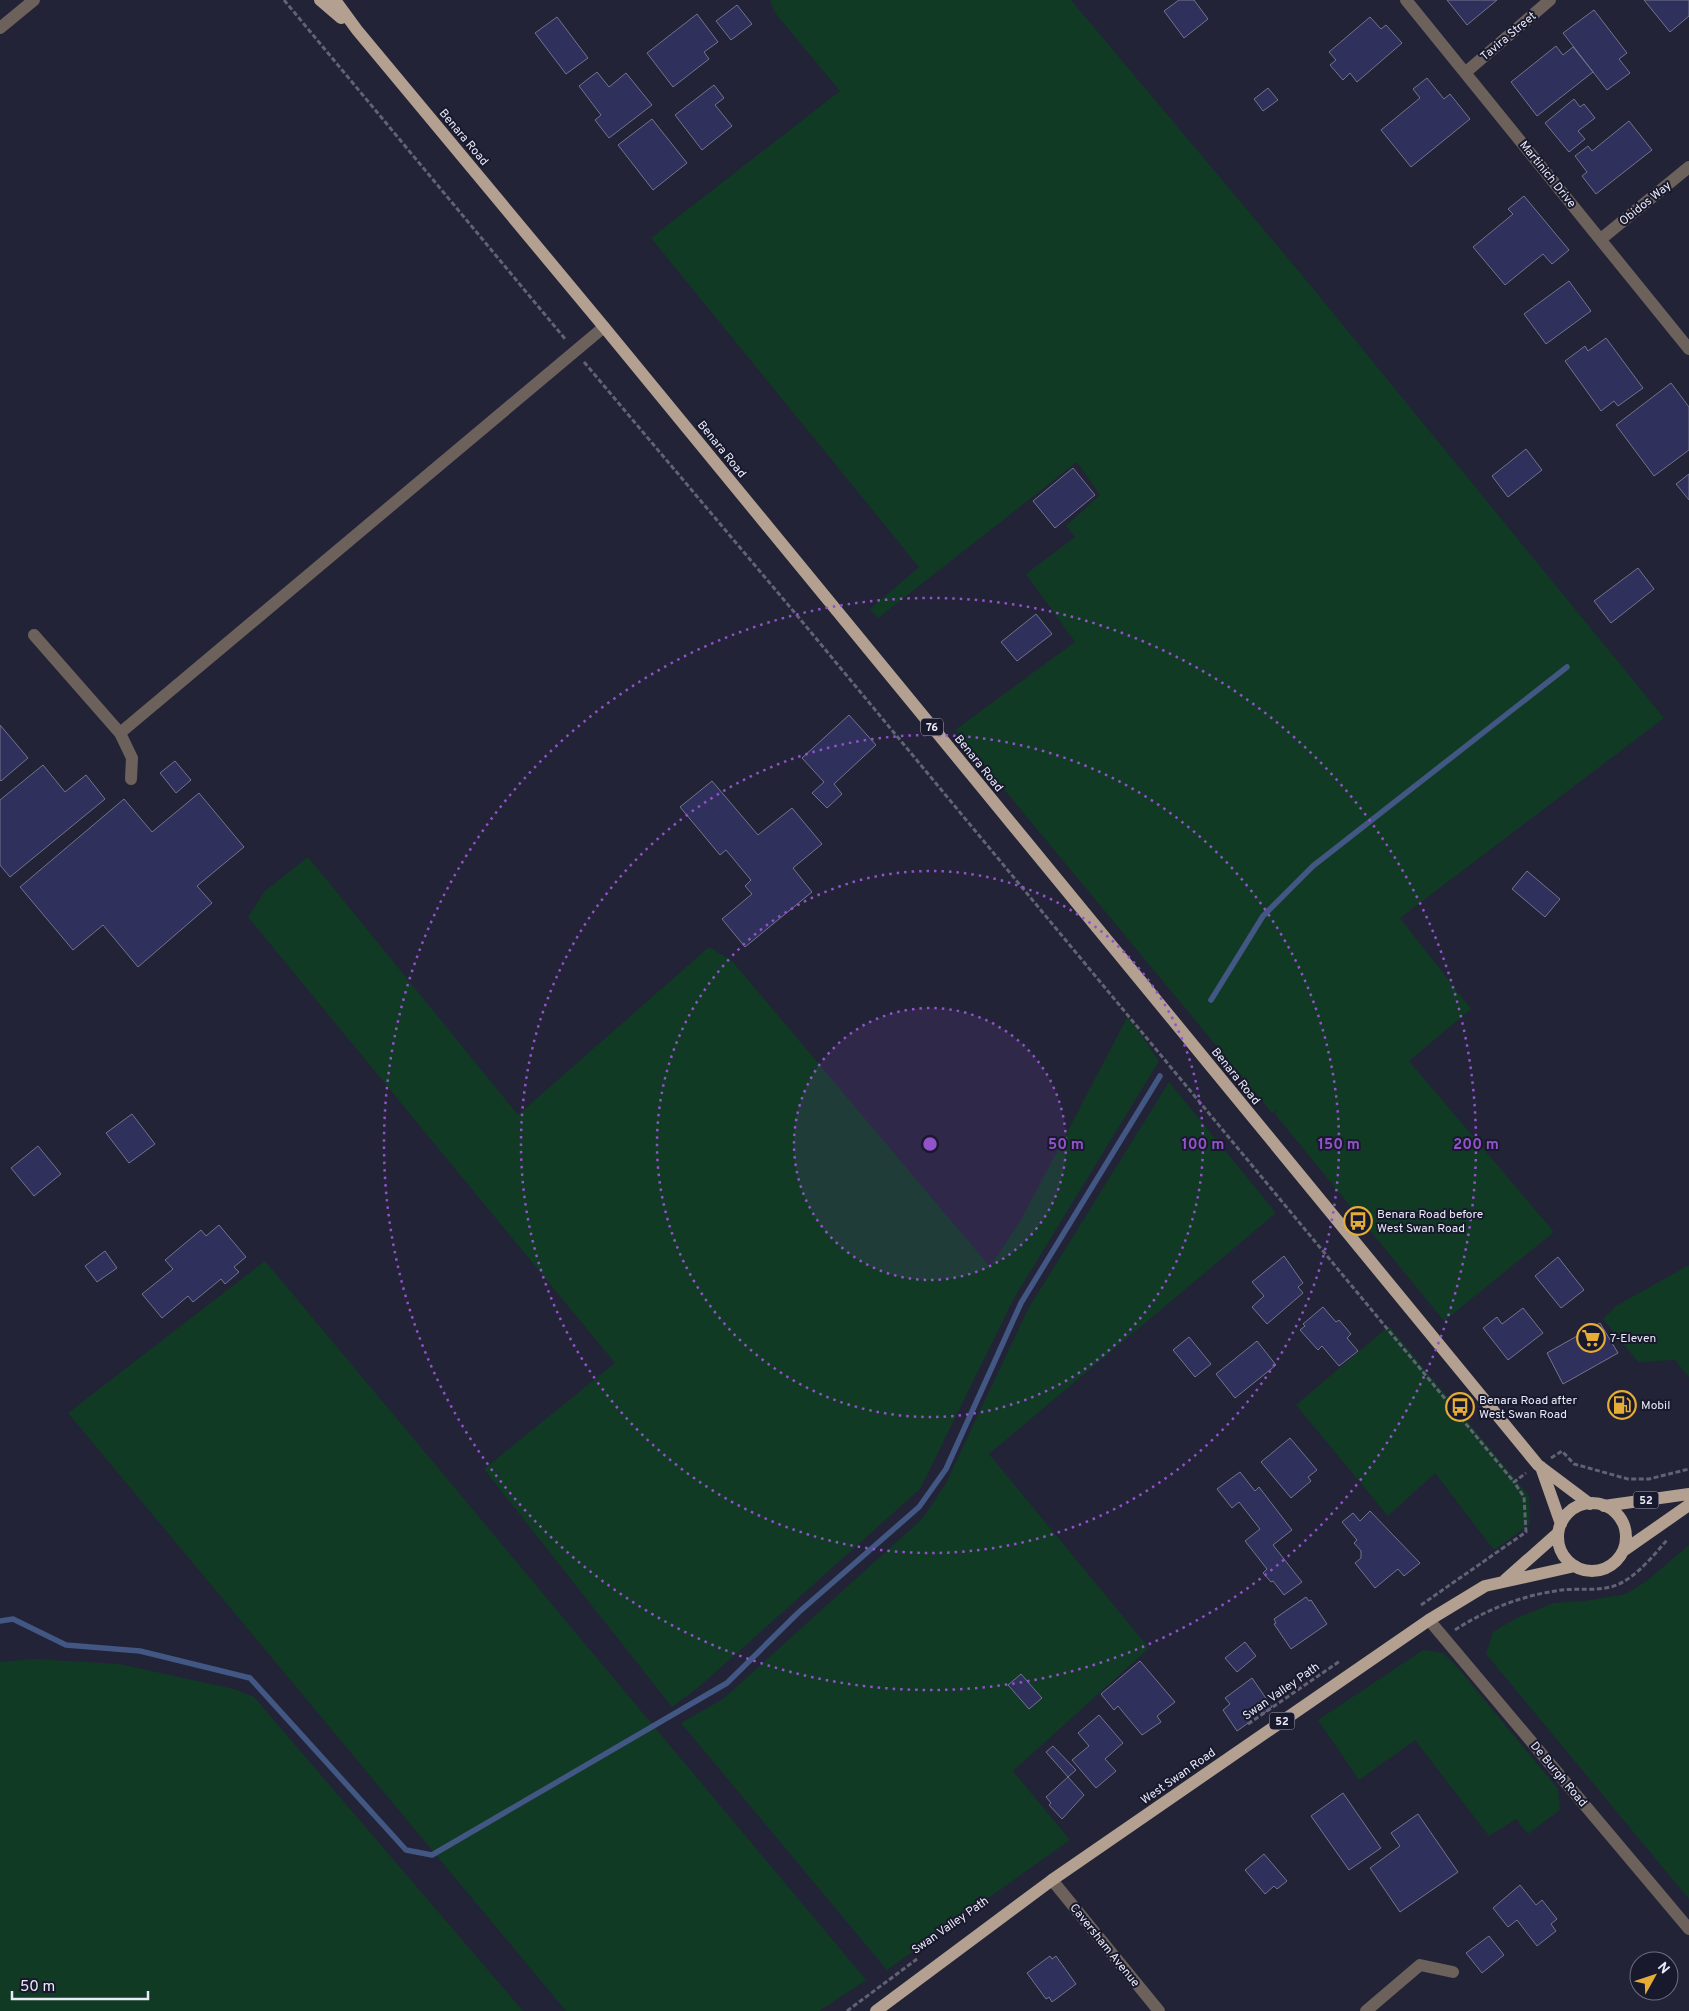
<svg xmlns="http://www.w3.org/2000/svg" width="1689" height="2011" viewBox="0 0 1689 2011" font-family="Overpass,sans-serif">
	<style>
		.green { fill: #113a25 }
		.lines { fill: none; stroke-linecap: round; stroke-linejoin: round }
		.stream { stroke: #425783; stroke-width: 5.5 }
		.building { fill: #30305c; stroke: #72748c }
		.path { stroke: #616274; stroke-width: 3; stroke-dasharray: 5 2.5; stroke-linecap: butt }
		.minor { stroke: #6c625b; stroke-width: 12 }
		.major { stroke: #b3a090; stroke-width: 12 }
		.ring { fill: none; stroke: #9152ca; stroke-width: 2.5; stroke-dasharray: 2.5 5 }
		.labels { text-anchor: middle; stroke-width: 4; stroke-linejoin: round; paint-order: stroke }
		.shield { fill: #19192d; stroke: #ababbb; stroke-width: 1 }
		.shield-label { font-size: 11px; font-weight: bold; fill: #e9eaf8 }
		.street-label { font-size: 12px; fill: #e9eaf8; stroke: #19192d }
		.poi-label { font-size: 12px; fill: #e9eaf8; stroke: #19192d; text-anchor: start }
		.centre { fill: #9152ca; stroke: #19192d; stroke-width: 2.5 }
		.ring-label { font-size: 15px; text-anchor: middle; font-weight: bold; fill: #9152ca; stroke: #19192d; stroke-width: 4; stroke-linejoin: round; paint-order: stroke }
	</style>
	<rect width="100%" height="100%" fill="#222337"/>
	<path class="green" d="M 771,0 L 1071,0 L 1306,280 L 1664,718 L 1400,918 L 1471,1009 L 1409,1061 L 1554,1232 L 1444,1321 L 1275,1114 L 1277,1109 L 1272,1113 L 955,730 L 1075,642 L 1026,574 L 1075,537 L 1066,526 L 1100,495 L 1077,462 L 878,618 L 870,609 L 919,567 L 651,238 L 840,91 L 776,14 L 770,1 Z
		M 308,857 L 518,1115 L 709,947 L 732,961 L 990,1267 L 1022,1218 L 1128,1016 L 1159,1061 L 1014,1298 L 920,1489 L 700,1686 L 672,1707 L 484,1469 L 615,1363 L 248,917 L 265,891 Z
		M 1169,1082 L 1276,1213 L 989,1454 L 1149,1648 L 1013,1771 L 1070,1840 L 887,1970 L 681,1723 L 723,1699 L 922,1519 L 945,1485 L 1028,1309 Z
		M 265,1261 L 866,1980 L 819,2011 L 566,2011 L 68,1413 Z
		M 1689,1265 L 1689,1377 L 1675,1360 L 1638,1362 L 1603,1319 L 1616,1306 Z
		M 1389,1326 L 1529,1496 L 1530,1524 L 1494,1550 L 1435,1473 L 1388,1516 L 1296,1405 Z
		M 1689,1545 L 1689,1899 L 1486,1654 L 1493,1632 L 1515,1619 L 1553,1603 L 1584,1601 L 1626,1594 L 1648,1580 Z
		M 1423,1650 L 1443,1653 L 1459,1669 L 1558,1789 L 1560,1810 L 1528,1834 L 1516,1819 L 1489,1836 L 1415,1740 L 1359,1780 L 1318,1720 Z
		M 34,1659 L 119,1664 L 234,1689 L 254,1697 L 523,2011 L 0,2011 L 0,1662 Z"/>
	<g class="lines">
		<path class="stream" d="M 1211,1000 L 1263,916 L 1313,866 L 1567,667
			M 0,1621 L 13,1619 L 66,1645 L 140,1651 L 250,1678 L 406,1850 L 432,1855 L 727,1683 L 799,1612 L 919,1507 L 946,1469 L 1021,1303 L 1160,1076"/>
	</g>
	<path class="building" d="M 1179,0 L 1194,0 L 1208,19 L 1184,38 L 1164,11 Z
		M 1447,0 L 1497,0 L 1467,25 Z
		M 1644,0 L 1689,0 L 1689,16 L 1670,32 Z
		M 737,5 L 752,24 L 731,40 L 716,21 Z
		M 1594,10 L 1627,53 L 1619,59 L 1630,73 L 1607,90 L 1563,33 Z
		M 697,14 L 718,42 L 704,52 L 709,59 L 673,87 L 647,53 Z
		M 557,17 L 588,58 L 566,74 L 535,33 Z
		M 1370,17 L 1381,29 L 1386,25 L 1402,43 L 1357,82 L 1350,73 L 1343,80 L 1330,65 L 1336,60 L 1329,52 Z
		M 1556,46 L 1563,55 L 1573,47 L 1593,72 L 1537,116 L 1511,82 Z
		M 597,72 L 609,87 L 626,73 L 652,105 L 609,138 L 595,120 L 601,115 L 579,86 Z
		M 1427,78 L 1444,99 L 1450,94 L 1470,119 L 1411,167 L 1381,130 L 1420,98 L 1413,89 Z
		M 714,85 L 724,98 L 715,105 L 732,126 L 702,150 L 675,115 Z
		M 1268,88 L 1278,100 L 1263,111 L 1254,99 Z
		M 1574,99 L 1580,107 L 1584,104 L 1595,118 L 1578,131 L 1585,139 L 1569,152 L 1545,123 Z
		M 652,119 L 687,163 L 653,190 L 618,145 Z
		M 1629,121 L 1652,150 L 1596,194 L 1582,176 L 1587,172 L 1575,156 L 1588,146 L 1592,151 Z
		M 1524,196 L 1569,250 L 1552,264 L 1543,254 L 1505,285 L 1473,247 L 1513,214 L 1508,209 Z
		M 1569,281 L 1591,311 L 1546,344 L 1524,314 Z
		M 1606,338 L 1643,388 L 1618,406 L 1614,401 L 1601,411 L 1565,361 L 1585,346 L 1588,351 Z
		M 1671,383 L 1689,407 L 1689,450 L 1654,476 L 1616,425 Z
		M 1526,449 L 1542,470 L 1508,497 L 1492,476 Z
		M 1073,468 L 1095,495 L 1055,528 L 1033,501 Z
		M 1689,474 L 1689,500 L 1676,484 Z
		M 1638,568 L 1654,589 L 1611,623 L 1594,601 Z
		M 1036,614 L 1052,634 L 1017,661 L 1001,642 Z
		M 849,715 L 876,745 L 834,784 L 842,794 L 827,808 L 812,793 L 824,782 L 802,758 Z
		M 0,725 L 28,758 L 1,781 L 0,780 Z
		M 175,761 L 191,780 L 176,793 L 160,773 Z
		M 43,765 L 65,792 L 86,775 L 105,799 L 10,877 L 0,865 L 0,800 Z
		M 712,781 L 758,835 L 792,808 L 822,844 L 793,868 L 812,892 L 745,947 L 722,919 L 752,894 L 745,886 L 751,880 L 726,850 L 720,855 L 680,807 Z
		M 199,793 L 244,847 L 197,886 L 212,903 L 138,967 L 103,925 L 73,950 L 20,887 L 124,799 L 152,832 Z
		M 1527,871 L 1560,899 L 1545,917 L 1512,889 Z
		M 132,1114 L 155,1144 L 129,1163 L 106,1133 Z
		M 38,1146 L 61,1174 L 34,1196 L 11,1168 Z
		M 219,1225 L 246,1257 L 234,1267 L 239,1272 L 225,1284 L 221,1279 L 193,1302 L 188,1296 L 162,1318 L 142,1294 L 173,1269 L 165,1260 L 201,1230 L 206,1236 Z
		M 105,1251 L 117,1268 L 97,1282 L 85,1266 Z
		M 1284,1256 L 1303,1283 L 1298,1287 L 1303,1293 L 1267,1324 L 1252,1307 L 1264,1296 L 1252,1282 Z
		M 1558,1257 L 1584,1290 L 1561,1308 L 1535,1276 Z
		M 1323,1307 L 1336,1322 L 1339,1320 L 1351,1334 L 1347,1338 L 1358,1351 L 1339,1366 L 1322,1346 L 1318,1350 L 1300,1330 L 1305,1326 L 1303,1324 Z
		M 1523,1308 L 1543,1333 L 1508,1360 L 1483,1328 L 1497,1317 L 1502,1324 Z
		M 1600,1323 L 1618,1353 L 1563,1384 L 1547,1353 Z
		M 1189,1337 L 1211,1364 L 1195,1377 L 1173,1350 Z
		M 1257,1341 L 1276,1365 L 1235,1398 L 1216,1374 Z
		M 1290,1438 L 1317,1470 L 1308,1477 L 1311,1481 L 1291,1498 L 1261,1462 Z
		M 1240,1472 L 1255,1491 L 1259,1487 L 1292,1530 L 1273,1545 L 1302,1582 L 1284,1595 L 1273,1581 L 1271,1582 L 1263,1573 L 1267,1569 L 1245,1541 L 1260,1529 L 1239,1502 L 1232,1508 L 1217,1489 Z
		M 1370,1511 L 1420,1563 L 1404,1576 L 1398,1569 L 1375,1588 L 1355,1563 L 1361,1558 L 1361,1551 L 1354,1543 L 1357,1540 L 1342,1522 L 1353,1513 L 1360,1521 Z
		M 1306,1597 L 1309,1601 L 1311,1600 L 1327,1624 L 1291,1649 L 1274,1624 L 1276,1623 L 1274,1619 Z
		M 1245,1642 L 1256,1656 L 1237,1672 L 1225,1658 Z
		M 1140,1661 L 1175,1702 L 1157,1716 L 1161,1722 L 1142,1735 L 1118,1706 L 1114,1710 L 1101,1694 Z
		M 1021,1674 L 1042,1698 L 1029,1709 L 1008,1685 Z
		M 1252,1678 L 1272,1707 L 1263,1714 L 1256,1705 L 1245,1713 L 1251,1721 L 1237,1731 L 1223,1710 L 1230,1704 L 1225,1698 Z
		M 1099,1715 L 1123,1743 L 1105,1759 L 1116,1771 L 1096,1788 L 1072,1760 L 1089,1746 L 1078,1733 Z
		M 1053,1746 L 1076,1770 L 1068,1777 L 1046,1752 Z
		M 1068,1777 L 1084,1795 L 1062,1819 L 1049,1805 L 1051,1803 L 1046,1797 Z
		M 1343,1793 L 1381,1848 L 1349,1870 L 1311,1816 Z
		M 1418,1814 L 1458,1872 L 1400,1912 L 1370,1868 L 1400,1846 L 1391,1833 Z
		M 1264,1854 L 1287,1881 L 1277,1889 L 1274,1886 L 1265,1894 L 1245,1870 Z
		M 1520,1885 L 1536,1905 L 1542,1900 L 1557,1919 L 1551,1924 L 1556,1931 L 1537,1946 L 1517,1920 L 1508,1927 L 1493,1908 Z
		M 1489,1936 L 1504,1955 L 1482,1973 L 1466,1953 Z
		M 1050,1956 L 1052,1959 L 1056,1956 L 1076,1984 L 1052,2002 L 1049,1997 L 1046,1999 L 1027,1973 Z"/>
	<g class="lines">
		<path class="path" d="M 284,0 L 566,340
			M 584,362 L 795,613 L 1514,1482
			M 1551,1458 L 1562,1451 L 1574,1464 L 1628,1479 L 1649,1479 L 1689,1469
			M 1421,1605 L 1526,1532 L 1524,1497 L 1514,1482 L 1526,1473
			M 1455,1630 C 1487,1609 1523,1595 1562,1590 C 1580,1588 1602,1592 1619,1584 C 1638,1575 1653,1556 1667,1540
			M 1248,1724 L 1340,1661
			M 847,2011 L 917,1959"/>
		<path class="minor" d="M 1406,0 L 1689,349
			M 0,28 L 34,0
			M 1466,72 L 1550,0
			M 1601,239 L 1689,167
			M 34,635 L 120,733 L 132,758 L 131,779
			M 120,733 L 604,327
			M 1429,1620 L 1689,1929
			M 1052,1880 L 1159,2011
			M 1366,2011 L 1420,1965 L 1453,1972"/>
		<path class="major" d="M 320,0 L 341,18
			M 335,0 L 357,30 L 604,327 L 1538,1465 L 1590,1504
			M 1541,1467 L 1561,1524
			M1558 1537a34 34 0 1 1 68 0a34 34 0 1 1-68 0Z
			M 1604,1506 L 1689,1494
			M 1623,1551 L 1689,1505
			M 1505,1580 L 1558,1533
			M 876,2011 L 1052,1880 L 1429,1620 L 1485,1586 L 1575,1566"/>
	</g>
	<circle cx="930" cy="1144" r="136" fill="#9152ca" fill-opacity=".12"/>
	<g class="ring">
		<circle cx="930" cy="1144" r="136"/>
		<circle cx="930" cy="1144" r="273"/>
		<circle cx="930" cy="1144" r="409"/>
		<circle cx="930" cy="1144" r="546"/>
	</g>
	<defs>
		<symbol id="bus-ring" viewBox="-11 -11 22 22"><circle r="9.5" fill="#19192d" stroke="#e5ad35" stroke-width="1.5"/><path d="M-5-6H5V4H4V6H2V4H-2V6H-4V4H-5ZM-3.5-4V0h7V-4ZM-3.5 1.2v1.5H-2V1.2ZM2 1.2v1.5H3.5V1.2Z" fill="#e5ad35"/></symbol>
		<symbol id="supermarket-ring" viewBox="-11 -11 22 22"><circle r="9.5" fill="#19192d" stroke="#e5ad35" stroke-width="1.5"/><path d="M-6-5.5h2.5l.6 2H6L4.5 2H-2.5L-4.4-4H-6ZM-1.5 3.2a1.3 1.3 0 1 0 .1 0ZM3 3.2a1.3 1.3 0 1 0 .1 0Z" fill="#e5ad35"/></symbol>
		<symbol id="fuel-ring" viewBox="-11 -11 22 22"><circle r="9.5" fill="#19192d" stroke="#e5ad35" stroke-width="1.5"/><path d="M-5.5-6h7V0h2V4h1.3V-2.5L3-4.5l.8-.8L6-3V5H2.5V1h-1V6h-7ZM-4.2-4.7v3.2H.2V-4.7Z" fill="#e5ad35"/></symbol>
	</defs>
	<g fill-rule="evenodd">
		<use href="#bus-ring" x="1342" y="1205" width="32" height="32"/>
		<use href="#supermarket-ring" x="1575" y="1322" width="32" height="32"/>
		<use href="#fuel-ring" x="1606" y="1389" width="32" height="32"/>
		<use href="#bus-ring" x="1444" y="1391" width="32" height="32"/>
	</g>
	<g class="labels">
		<g class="shield">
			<rect x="921" y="718.5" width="22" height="17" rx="4"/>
			<rect x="1633.5" y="1491.5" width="25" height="17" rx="4"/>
			<rect x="1269.5" y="1712.5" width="25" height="17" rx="4"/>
		</g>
		<g class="shield-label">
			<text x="932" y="731">76</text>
			<text x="1646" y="1504">52</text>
			<text x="1282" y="1725">52</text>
		</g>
		<g class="street-label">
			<text transform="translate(1508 36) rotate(-40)" y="4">Tavira Street</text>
			<text transform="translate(464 137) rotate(50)" y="4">Benara Road</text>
			<text transform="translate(1548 174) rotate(51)" y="4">Martinich Drive</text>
			<text transform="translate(1645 203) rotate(-39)" y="4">Obidos Way</text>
			<text transform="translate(722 449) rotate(51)" y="4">Benara Road</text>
			<text transform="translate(979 763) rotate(51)" y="4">Benara Road</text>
			<text transform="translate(1236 1076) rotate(51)" y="4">Benara Road</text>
			<text transform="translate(1281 1691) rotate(-35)" y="4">Swan Valley Path</text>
			<text transform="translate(1559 1774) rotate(50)" y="4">De Burgh Road</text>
			<text transform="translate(1178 1776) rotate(-35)" y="4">West Swan Road</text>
			<text transform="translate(950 1925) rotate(-35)" y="4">Swan Valley Path</text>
			<text transform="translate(1105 1945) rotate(51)" y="4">Caversham Avenue</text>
		</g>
		<g class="poi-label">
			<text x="1377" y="1218">Benara Road before<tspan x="1377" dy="14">West Swan Road</tspan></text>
			<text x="1610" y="1342">7-Eleven</text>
			<text x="1479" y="1404">Benara Road after<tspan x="1479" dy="14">West Swan Road</tspan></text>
			<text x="1641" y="1409">Mobil</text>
		</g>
	</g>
	<circle cx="930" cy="1144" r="8" class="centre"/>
	<g class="ring-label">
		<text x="1066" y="1149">50 m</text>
		<text x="1203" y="1149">100 m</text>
		<text x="1339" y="1149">150 m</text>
		<text x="1476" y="1149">200 m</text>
	</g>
	<g transform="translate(1654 1976) rotate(50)"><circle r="24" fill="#19192d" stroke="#6c6d7e"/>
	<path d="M0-4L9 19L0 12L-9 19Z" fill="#e5ad35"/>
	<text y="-8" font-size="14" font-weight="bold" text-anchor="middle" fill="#e9eaf8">N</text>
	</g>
	<path d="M12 1991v8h136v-8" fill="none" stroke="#e9eaf8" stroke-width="2.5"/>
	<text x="20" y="1991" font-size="15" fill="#e9eaf8" stroke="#19192d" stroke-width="4" paint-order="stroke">50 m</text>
</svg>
